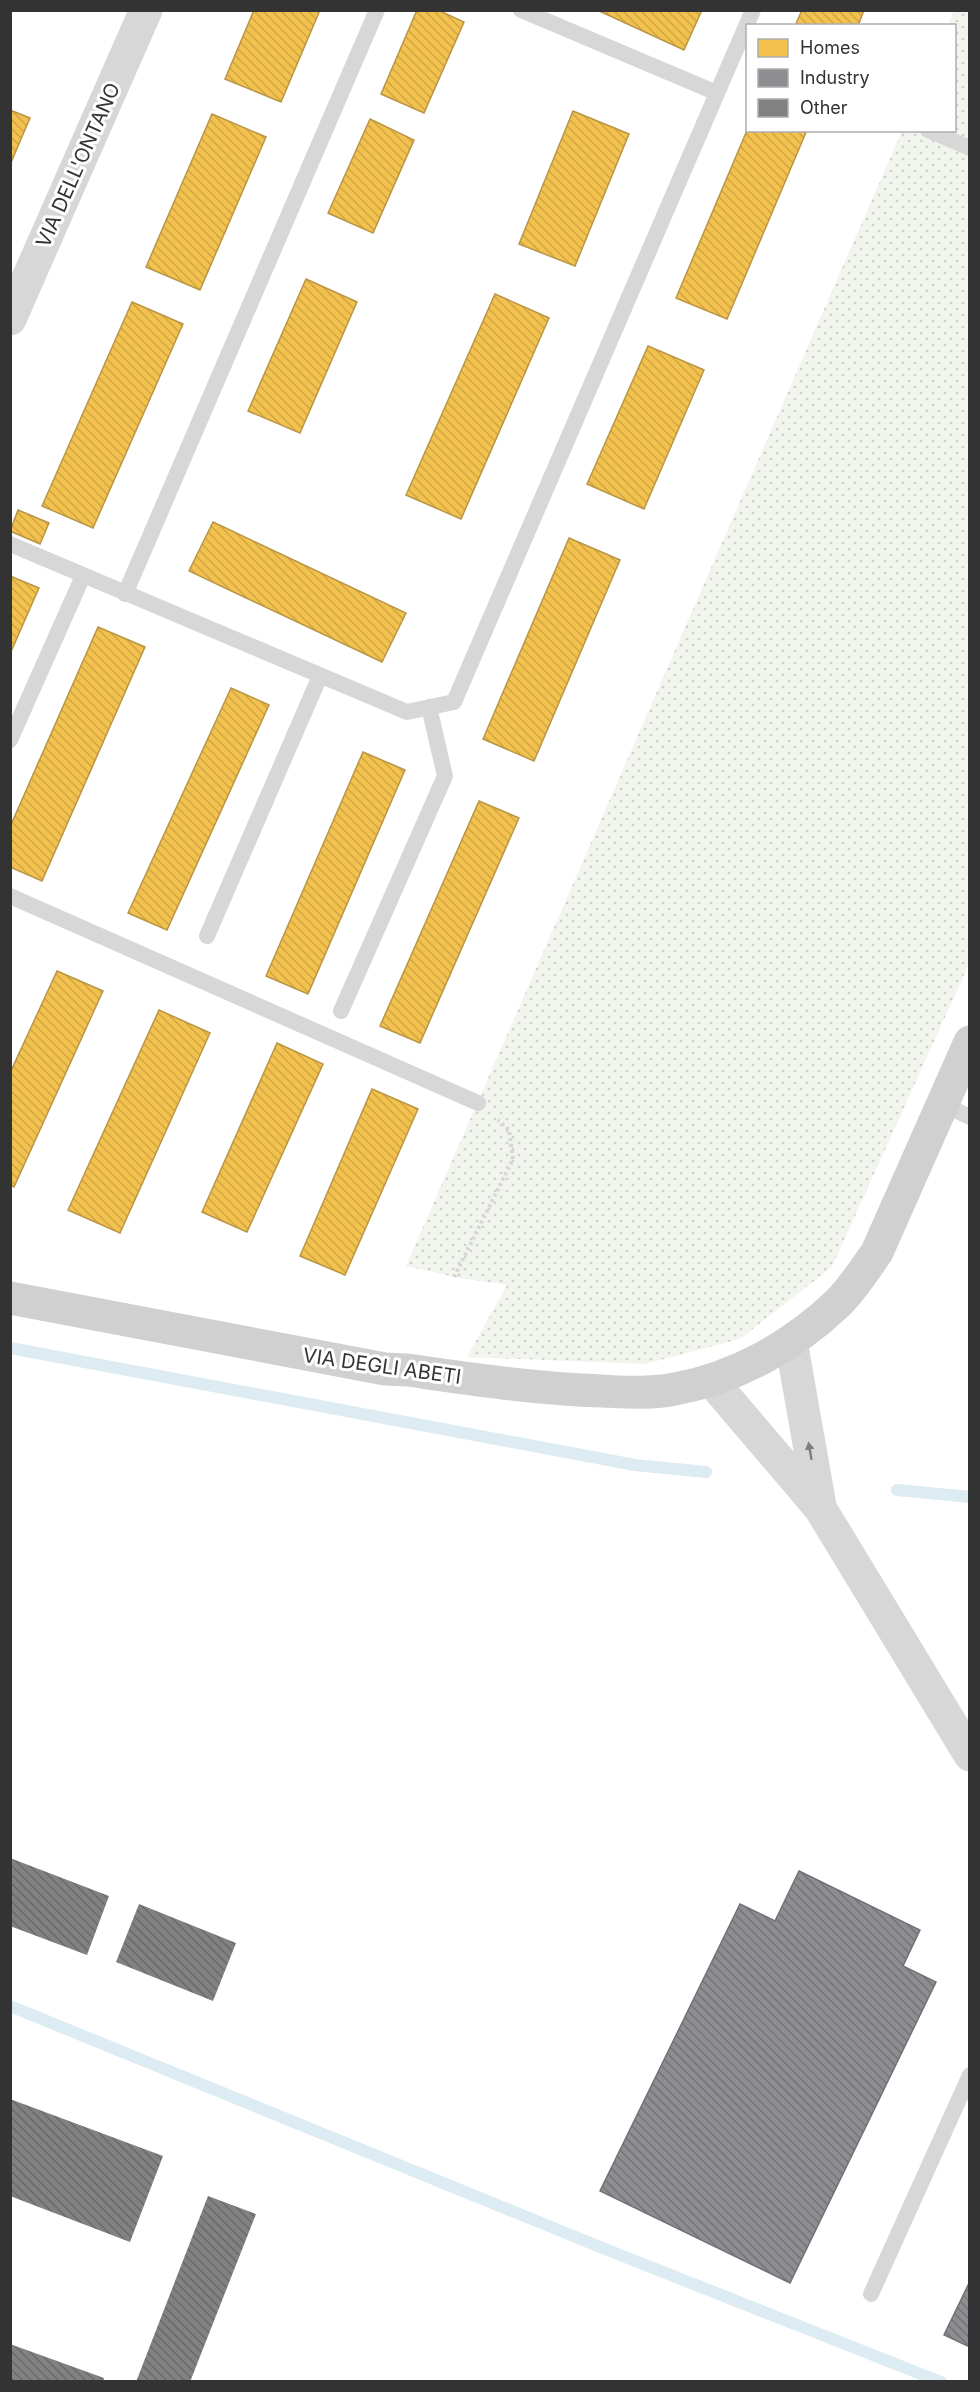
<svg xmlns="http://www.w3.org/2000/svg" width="980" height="2392" viewBox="0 0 980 2392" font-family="Inter,sans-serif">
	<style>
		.grass { fill: url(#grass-dots) }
		.homes { fill: url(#homes-back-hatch); stroke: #b99646; stroke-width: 1.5 }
		.industry { fill: url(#industry-back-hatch); stroke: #727276; stroke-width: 1.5 }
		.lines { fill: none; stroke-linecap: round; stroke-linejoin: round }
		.stream { stroke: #ddebf3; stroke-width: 12 }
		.building { fill: url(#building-back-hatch) }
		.path { stroke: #d6d6d6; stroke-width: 4; stroke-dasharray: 3 3; stroke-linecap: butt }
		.lane { stroke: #d7d7d7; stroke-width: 16 }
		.street { stroke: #d7d7d7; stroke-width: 33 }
		.secondary { stroke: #d0d0d0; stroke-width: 33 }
		.oneway { fill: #7d7d7d }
		.labels { text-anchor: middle; stroke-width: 6; stroke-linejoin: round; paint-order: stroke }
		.street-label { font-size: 20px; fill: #333; stroke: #fff }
	</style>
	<defs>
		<pattern id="grass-dots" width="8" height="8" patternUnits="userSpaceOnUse" patternTransform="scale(1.5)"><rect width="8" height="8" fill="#f1f5ed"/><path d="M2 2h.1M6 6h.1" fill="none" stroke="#cfd2cc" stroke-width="1.8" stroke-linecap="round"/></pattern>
		<pattern id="homes-back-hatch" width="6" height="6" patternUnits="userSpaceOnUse" patternTransform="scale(1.5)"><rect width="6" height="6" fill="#f2c14e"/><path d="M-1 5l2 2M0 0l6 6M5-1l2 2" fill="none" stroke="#d0a645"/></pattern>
		<pattern id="industry-back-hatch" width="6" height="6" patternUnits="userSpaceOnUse" patternTransform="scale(1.5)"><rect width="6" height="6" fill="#8d8d92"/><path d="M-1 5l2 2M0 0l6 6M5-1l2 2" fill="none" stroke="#747478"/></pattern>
		<pattern id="building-back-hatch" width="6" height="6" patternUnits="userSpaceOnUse" patternTransform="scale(1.5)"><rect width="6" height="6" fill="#818181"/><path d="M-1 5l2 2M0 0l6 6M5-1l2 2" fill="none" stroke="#6a6a6a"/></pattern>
	</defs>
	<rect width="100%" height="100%" fill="#fff"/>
	<path class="grass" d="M 954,11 L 969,11 L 969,964 L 832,1267 L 740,1339 L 645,1364 L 467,1357 L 507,1285 L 454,1277 L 406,1266 L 902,131 L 954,130 L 954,26 L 948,25 Z"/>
	<path class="homes" d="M 254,10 L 320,10 L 281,102 L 225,79 Z
		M 417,10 L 438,10 L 464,22 L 424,113 L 381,94 Z
		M 597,10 L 702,10 L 684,50 Z
		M 802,10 L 864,10 L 858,26 L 795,26 Z
		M 10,110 L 30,118 L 10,165 Z
		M 573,111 L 629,134 L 575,266 L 519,244 Z
		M 212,114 L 266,137 L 200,290 L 146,267 Z
		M 370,119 L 414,140 L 373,233 L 328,213 Z
		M 748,128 L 748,130 L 807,130 L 727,319 L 676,298 Z
		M 306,279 L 357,302 L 300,433 L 248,411 Z
		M 495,294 L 549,318 L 461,519 L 406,495 Z
		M 132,302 L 183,324 L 93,528 L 42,506 Z
		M 648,346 L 704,370 L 644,509 L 587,484 Z
		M 18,510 L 49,523 L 40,544 L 10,531 Z
		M 213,522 L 406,613 L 382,662 L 189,571 Z
		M 569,538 L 620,560 L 534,761 L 483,739 Z
		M 10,576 L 39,588 L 10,654 Z
		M 98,627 L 145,647 L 42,881 L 10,867 L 10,827 Z
		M 231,688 L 269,705 L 167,930 L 128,913 Z
		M 363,752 L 405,770 L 308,994 L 266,976 Z
		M 479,801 L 519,818 L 420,1043 L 380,1026 Z
		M 57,971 L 103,991 L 14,1187 L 10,1185 L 10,1073 Z
		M 159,1010 L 210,1033 L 120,1233 L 68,1210 Z
		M 277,1043 L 323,1064 L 247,1232 L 202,1212 Z
		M 372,1089 L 418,1109 L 345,1275 L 300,1256 Z"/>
	<path class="industry" d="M 799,1871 L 920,1930 L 903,1966 L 936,1982 L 790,2283 L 600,2191 L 740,1904 L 775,1921 Z
		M 970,2281 L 970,2347 L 944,2335 Z"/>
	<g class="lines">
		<path class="stream" d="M 10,1348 L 635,1465 L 706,1472
			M 897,1490 L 970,1497
			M 10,2006 L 605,2249 L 941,2382"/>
	</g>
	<path class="building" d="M 10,1858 L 109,1896 L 87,1955 L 10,1926 Z
		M 139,1904 L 236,1943 L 213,2001 L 116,1962 Z
		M 10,2099 L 163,2156 L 130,2242 L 10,2196 Z
		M 208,2196 L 256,2214 L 190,2382 L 136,2382 Z
		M 10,2344 L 104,2378 L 103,2382 L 10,2382 Z"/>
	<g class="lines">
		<path class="path" d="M 454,1277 L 513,1159 L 509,1130 L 498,1120"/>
		<path class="lane" d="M 521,10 L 717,93
			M 928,130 L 970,148
			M 10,544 L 407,712 L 454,702 L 753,10
			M 125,594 L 377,10
			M 10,740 L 83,576
			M 10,896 L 478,1103
			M 207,936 L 320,676
			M 341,1011 L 445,776 L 429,707
			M 942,1104 L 970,1117
			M 871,2294 L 970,2075"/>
		<path class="street" d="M 10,319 L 146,10
			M 791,1341 L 820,1506
			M 711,1380 L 820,1508 L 970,1755"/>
		<path class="secondary" d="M 10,1298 L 385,1369 L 407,1370 C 472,1379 536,1389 602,1391 C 625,1392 651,1394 675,1389 C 736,1378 793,1346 838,1303 C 853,1288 865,1269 877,1252 L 970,1042"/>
	</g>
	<defs><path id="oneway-solid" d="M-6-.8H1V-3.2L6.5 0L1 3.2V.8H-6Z" transform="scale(1.5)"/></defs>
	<use class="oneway" href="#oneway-solid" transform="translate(810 1451) rotate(-100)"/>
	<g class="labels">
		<g class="street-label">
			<text transform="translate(78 165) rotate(-66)" y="7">VIA DELL'ONTANO</text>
			<text transform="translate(382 1366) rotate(8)" y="7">VIA DEGLI ABETI</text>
		</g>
	</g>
	<rect width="980" height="2392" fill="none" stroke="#333333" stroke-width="24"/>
	<rect x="746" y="24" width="210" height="108" fill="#ffffff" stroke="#adadad" stroke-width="1.5"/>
	<rect x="758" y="39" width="30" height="18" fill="#f2c14e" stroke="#adadad" stroke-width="1.5"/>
	<text x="800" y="54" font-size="18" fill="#333333">Homes</text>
	<rect x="758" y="69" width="30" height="18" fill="#8d8d92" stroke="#adadad" stroke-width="1.5"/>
	<text x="800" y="84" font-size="18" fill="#333333">Industry</text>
	<rect x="758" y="99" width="30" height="18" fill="#818181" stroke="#adadad" stroke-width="1.5"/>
	<text x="800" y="114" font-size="18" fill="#333333">Other</text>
</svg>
